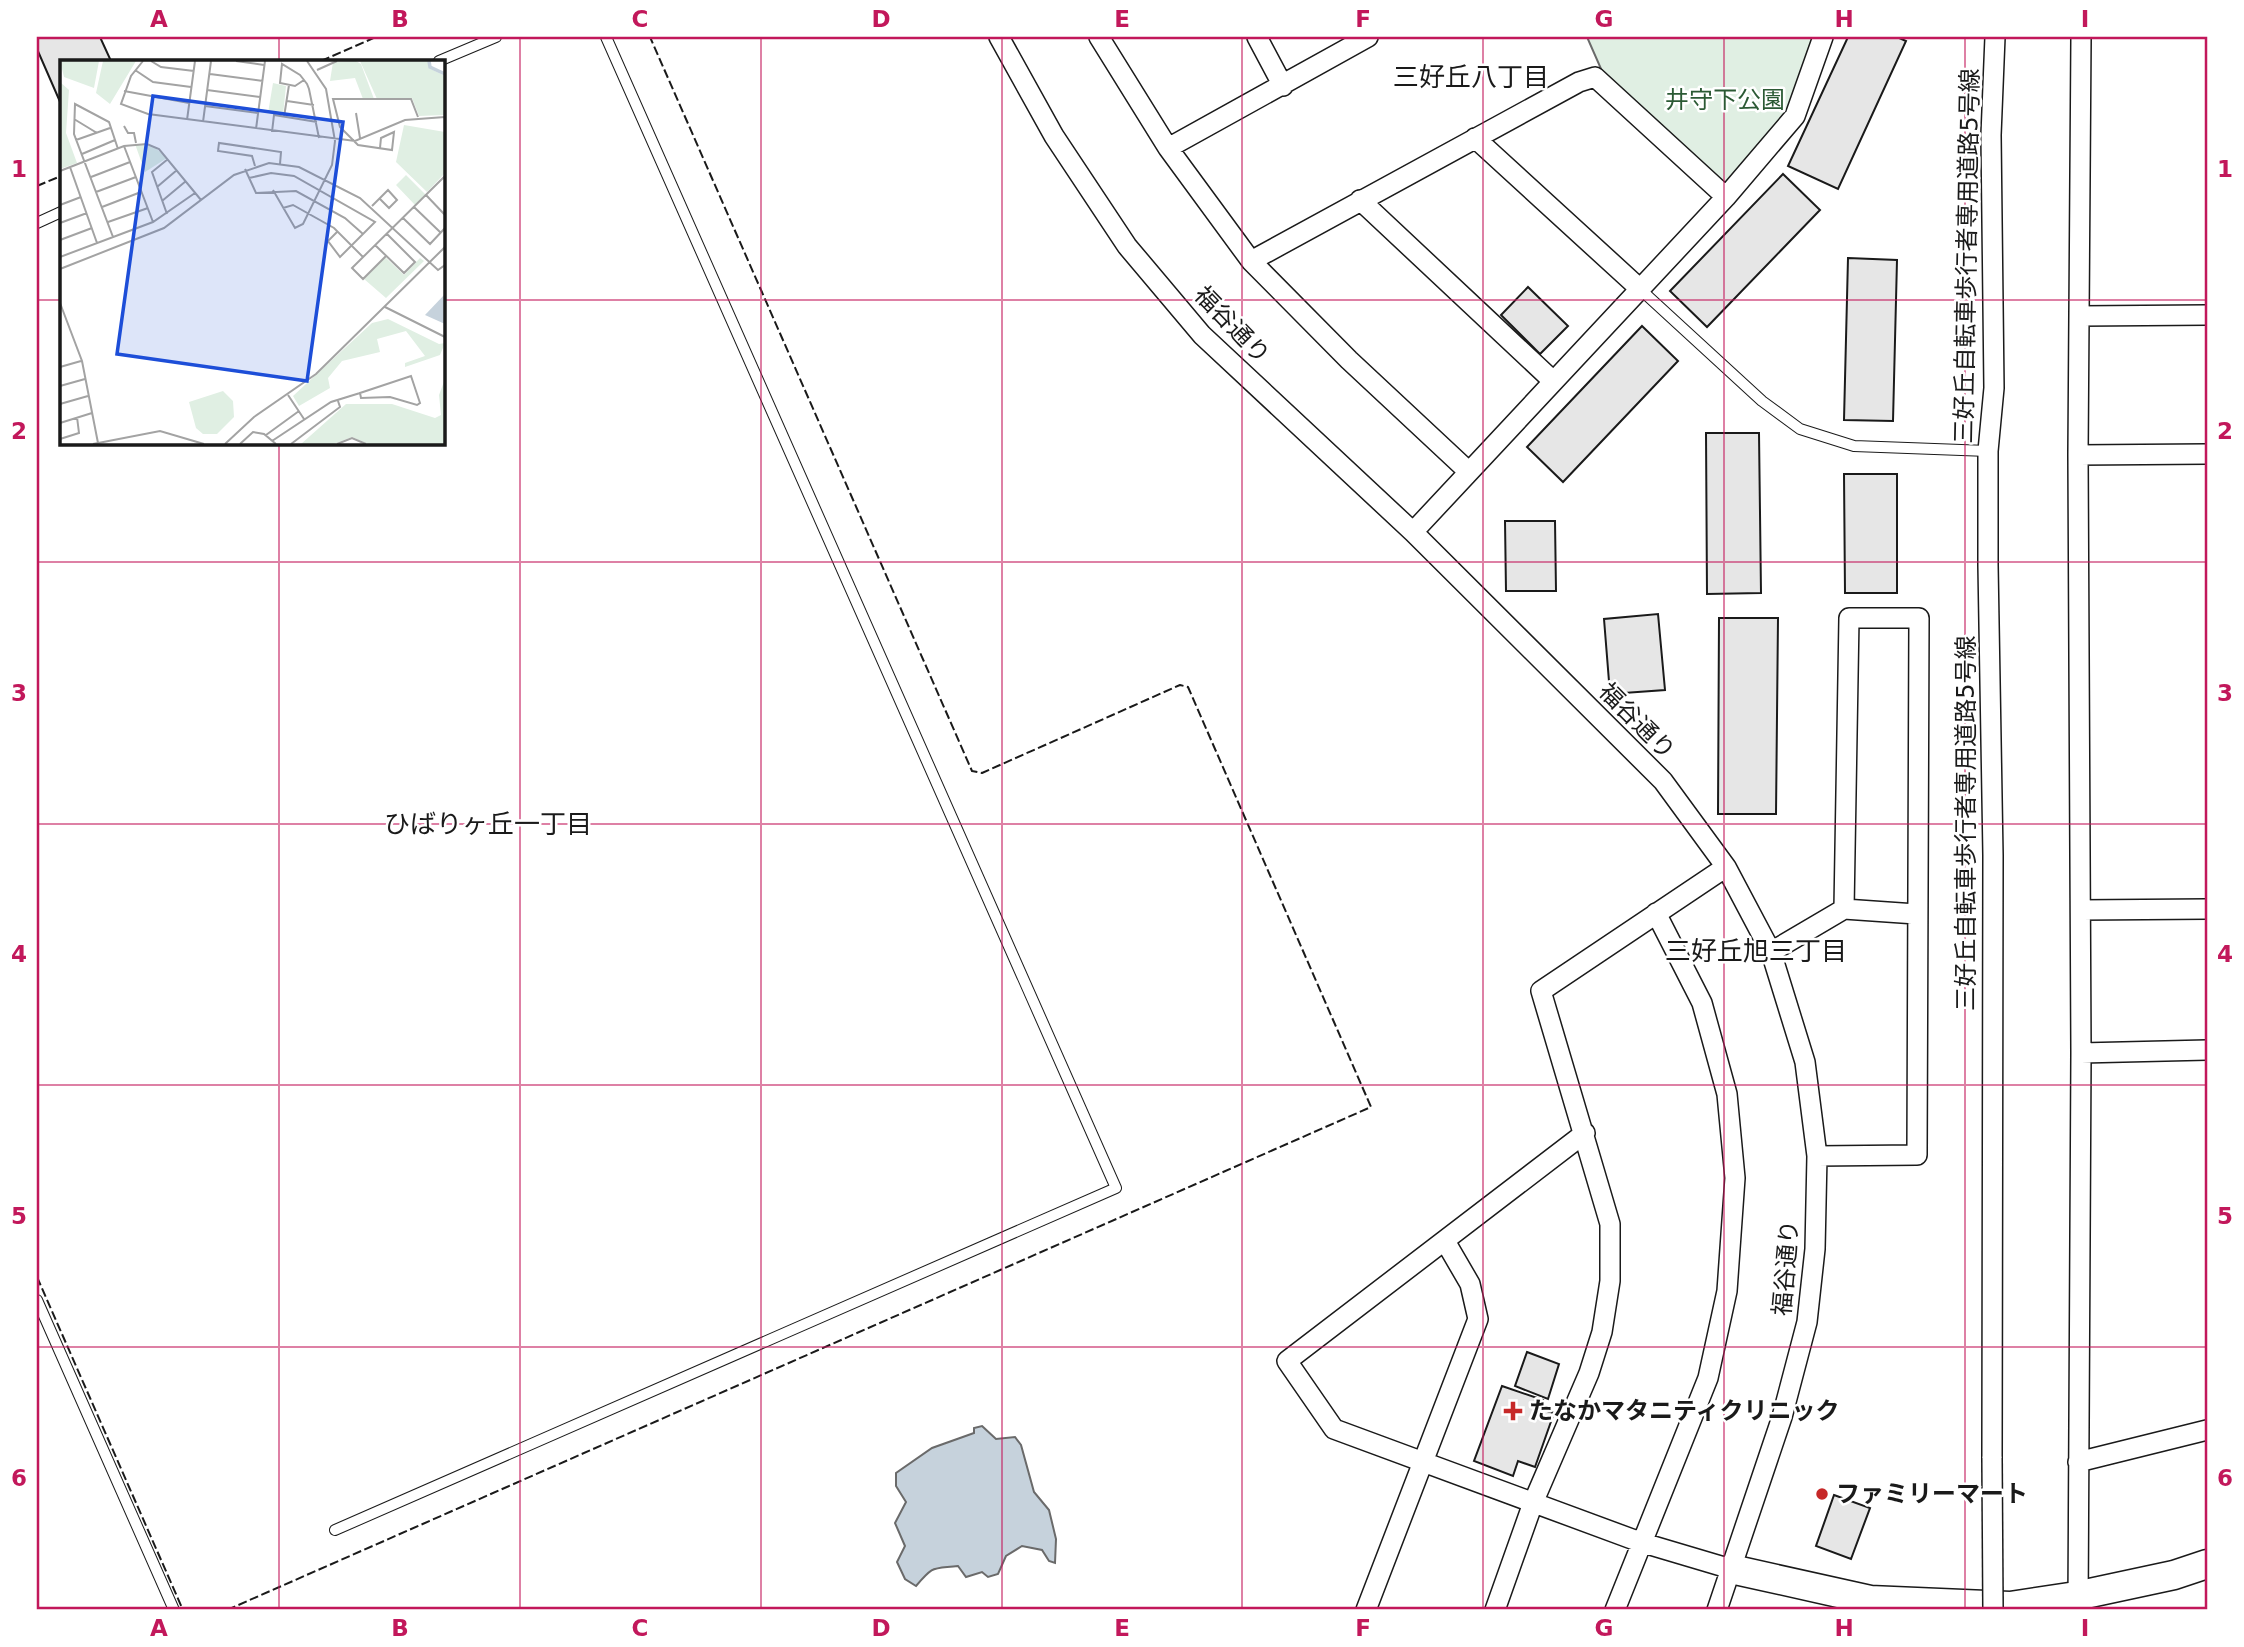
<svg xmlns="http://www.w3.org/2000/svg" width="2244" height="1647" viewBox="0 0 2244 1647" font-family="'DejaVu Sans','Noto Sans JP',sans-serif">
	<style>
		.green { fill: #e0efe3; stroke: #6a6a6a; stroke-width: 2 }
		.water { fill: #c6d2dc; stroke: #6a6a6a; stroke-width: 2 }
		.building { fill: #e6e6e6; stroke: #1a1a1a; stroke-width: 2 }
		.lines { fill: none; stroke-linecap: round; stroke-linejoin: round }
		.lane-casing { stroke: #1a1a1a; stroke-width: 12 }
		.street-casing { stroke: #1a1a1a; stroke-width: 22 }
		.secondary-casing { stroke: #1a1a1a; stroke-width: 31 }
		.lane { stroke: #fff; stroke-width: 10 }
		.street { stroke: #fff; stroke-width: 19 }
		.secondary { stroke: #fff; stroke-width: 28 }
		.street-bridge-casing { stroke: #1a1a1a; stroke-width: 22; stroke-linecap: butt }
		.street-bridge { stroke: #fff; stroke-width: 19 }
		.fence { stroke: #1a1a1a; stroke-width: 2; stroke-dasharray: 9 3.5; stroke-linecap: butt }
		.grid { fill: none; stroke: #c2185b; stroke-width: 2; stroke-opacity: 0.55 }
		.poi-dot { fill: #c62828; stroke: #fff; stroke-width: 2.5 }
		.labels { text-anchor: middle; stroke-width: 5; stroke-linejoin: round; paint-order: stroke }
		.park-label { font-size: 24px; fill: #2b5a34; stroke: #fff }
		.street-label { font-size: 24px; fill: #1a1a1a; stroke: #fff }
		.poi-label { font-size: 24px; font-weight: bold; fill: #1a1a1a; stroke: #fff; text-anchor: start }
		.neighbourhood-label { font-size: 26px; fill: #1a1a1a; stroke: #fff }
		.inset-river { fill: none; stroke: #c6d2dc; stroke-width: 3.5 }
		.inset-road { fill: none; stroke: #a3a3a3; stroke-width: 2 }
		.view { fill: #1d4ed8; fill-opacity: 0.15; stroke: #1d4ed8; stroke-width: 3.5 }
		.inset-edge { fill: none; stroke: #1a1a1a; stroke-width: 3.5 }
		.neatline { fill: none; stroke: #c2185b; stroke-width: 2.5 }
		.grid-label { font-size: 23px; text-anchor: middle; font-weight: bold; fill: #c2185b }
	</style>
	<rect width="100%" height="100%" fill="#fff"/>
	<path class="green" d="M 1587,37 L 1815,37 L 1796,109 L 1734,194 L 1605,78 Z"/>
	<path class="water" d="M 982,1426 L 996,1439 L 1015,1437 L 1021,1445 L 1034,1492 L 1049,1510 L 1056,1539 L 1055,1563 L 1049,1561 L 1042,1550 L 1022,1546 L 1006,1556 L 998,1574 L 988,1577 L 982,1572 L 966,1577 L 958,1566 C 932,1569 934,1565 916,1586 L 905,1579 L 897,1562 L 905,1546 L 895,1523 L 906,1502 L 896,1486 L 896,1473 L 932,1448 L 974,1433 L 974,1428 Z"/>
	<path class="building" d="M 37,37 L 100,37 L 111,61 L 61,61 L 61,104 L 37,49 Z
		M 1848,37 L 1897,37 L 1906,41 L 1838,189 L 1788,166 Z
		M 1783,174 L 1820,210 L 1707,327 L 1670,291 Z
		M 1848,258 L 1897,260 L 1893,421 L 1844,420 Z
		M 1528,287 L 1568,326 L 1540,354 L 1501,315 Z
		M 1642,326 L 1678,361 L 1563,482 L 1527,447 Z
		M 1706,433 L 1759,433 L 1761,593 L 1707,594 Z
		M 1844,474 L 1897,474 L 1897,593 L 1845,593 Z
		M 1505,521 L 1555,521 L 1556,591 L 1506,591 Z
		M 1658,614 L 1665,690 L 1610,694 L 1604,619 Z
		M 1719,618 L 1778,618 L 1776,814 L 1718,814 Z
		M 1527,1352 L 1559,1364 L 1548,1399 L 1515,1386 Z
		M 1502,1386 L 1543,1400 L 1540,1409 L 1554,1413 L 1535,1467 L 1518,1461 L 1513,1476 L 1474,1461 Z
		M 1834,1495 L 1870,1508 L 1851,1559 L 1816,1546 Z"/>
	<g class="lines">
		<defs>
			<path id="lane" d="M 439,61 L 496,37
				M 37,223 L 61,212
				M 1640,289 L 1762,401 L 1800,429 L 1854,446 L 1988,451
				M 37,1300 L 174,1610
				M 335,1530 L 1116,1188 L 606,37"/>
			<path id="street" d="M 999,37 L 1054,136 L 1127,246 L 1202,335 L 1413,532 L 1663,781 L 1726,867 L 1771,952 L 1805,1062 L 1817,1156 L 1815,1249 L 1807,1322 L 1782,1417 L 1717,1610
				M 1099,37 L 1168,148 L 1251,261 L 1349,360 L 1469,472
				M 1257,37 L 1283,86
				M 1475,138 L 1639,288
				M 1168,148 L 1368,37
				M 1360,200 L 1553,381
				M 1251,261 L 1579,82 L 1595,77 L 1726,197
				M 2081,316 L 2207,315
				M 2078,455 L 2207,454
				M 1413,532 L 1726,197 L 1795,116 L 1823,37
				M 1844,909 L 1916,914
				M 2081,910 L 2207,909
				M 1771,952 L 1844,909 L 1849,618 L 1919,618 L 1917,1155 L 1817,1156
				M 2081,1053 L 2207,1050
				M 1585,1133 L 1287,1361 L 1334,1429 L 1640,1542 L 1731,1569
				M 1992,1458 L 1993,855 L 1988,565 L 1988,451 L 1994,388 L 1991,135 L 1995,37
				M 2078,1462 L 2207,1430
				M 1366,1610 L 1478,1319 L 1470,1284 L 1445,1241
				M 1495,1610 L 1533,1503 L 1589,1373 L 1602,1332 L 1610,1281 L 1610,1224 L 1541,991 L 1726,867
				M 1615,1610 L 1708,1378 L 1727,1291 L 1735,1178 L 1727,1094 L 1702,1003 L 1656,913
				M 2078,1610 L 2081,1053 L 2078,455 L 2081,37"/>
			<path id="secondary" d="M 1731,1569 L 1870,1600 L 2010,1606 L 2076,1596 L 2174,1575 L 2207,1564"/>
		</defs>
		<use href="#lane" class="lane-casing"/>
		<use href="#street" class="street-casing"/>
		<use href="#secondary" class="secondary-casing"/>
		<use href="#lane" class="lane"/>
		<use href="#street" class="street"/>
		<use href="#secondary" class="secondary"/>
		<defs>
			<path id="street-bridge" d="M 1992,1458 L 1993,1610"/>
		</defs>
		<use href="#street-bridge" class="street-bridge-casing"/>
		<use href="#street-bridge" class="street-bridge"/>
		<path class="fence" d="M 321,61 L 376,37
			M 37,186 L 61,176
			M 37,1277 L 183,1610
			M 227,1610 L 1371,1107 L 1188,687 L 1180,685 L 982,773 L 972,771 L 650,37"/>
	</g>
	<path class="grid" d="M 279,37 L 279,61M 520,37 L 520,1610M 761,37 L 761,1610M 1002,37 L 1002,1610M 1242,37 L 1242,1610M 1483,37 L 1483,1610M 1724,37 L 1724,1610M 1965,37 L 1965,1610M 37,300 L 61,300M 443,300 L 2207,300M 279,443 L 279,1610M 37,562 L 2207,562M 37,824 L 2207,824M 37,1085 L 2207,1085M 37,1347 L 2207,1347"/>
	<g class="poi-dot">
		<path d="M1509.5 1400.5h7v7h7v7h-7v7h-7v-7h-7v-7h7z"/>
		<circle cx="1822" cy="1494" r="7"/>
	</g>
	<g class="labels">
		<g class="park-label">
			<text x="1725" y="108">井守下公園</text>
		</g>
		<g class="street-label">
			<text transform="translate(1967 256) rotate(-89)" y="8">三好丘自転車歩行者専用道路5号線</text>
			<text transform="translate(1232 325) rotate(46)" y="8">福谷通り</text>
			<text transform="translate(1637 721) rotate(45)" y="8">福谷通り</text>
			<text transform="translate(1966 823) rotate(-90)" y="8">三好丘自転車歩行者専用道路5号線</text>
			<text transform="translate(1786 1268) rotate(-85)" y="8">福谷通り</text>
		</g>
		<g class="poi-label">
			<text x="1529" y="1419">たなかマタニティクリニック</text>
			<text x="1836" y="1502">ファミリーマート</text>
		</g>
		<g class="neighbourhood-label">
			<text x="1471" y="86">三好丘八丁目</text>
			<text x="488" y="833">ひばりヶ丘一丁目</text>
			<text x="1756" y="960">三好丘旭三丁目</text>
		</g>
	</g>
	<g transform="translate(60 60)">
		<rect width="385" height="385" fill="#fff"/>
		<path d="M 0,1 L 39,1 L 34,28 L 4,17 ZM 43,1 L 76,1 L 50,44 L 36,33 ZM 296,1 L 301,4 L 314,39 L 303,39 L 295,18 L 270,21 L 273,2 ZM 300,1 L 368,1 L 369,8 L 385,16 L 385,55 L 359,56 L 352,38 L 317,39 ZM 0,22 L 9,30 L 6,73 L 17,103 L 0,109 ZM 213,23 L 226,26 L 223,55 L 208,53 ZM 344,65 L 385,72 L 385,113 L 367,132 L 336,102 ZM 75,84 L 93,86 L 107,98 L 85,112 ZM 346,115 L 366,135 L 355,145 L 336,125 ZM 325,197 L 344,215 L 360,198 L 364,201 L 326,238 L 304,219 ZM 328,259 L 379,284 L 385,283 L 380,295 L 345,307 L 345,303 L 365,296 L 346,271 L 317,279 L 320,292 L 282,301 L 268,318 L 270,328 L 239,346 L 233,336 L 312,263 ZM 385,319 L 385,384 L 308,384 L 292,377 L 274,384 L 241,384 L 286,344 L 332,344 L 375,358 L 381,355 L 379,335 ZM 163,331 L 173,341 L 174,357 L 157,374 L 143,374 L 136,368 L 129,342 Z" fill="#e0efe3"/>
		<path d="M 385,234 L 385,264 L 365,255 Z" fill="#c6d2dc"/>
		<path class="inset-river" d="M 369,1 L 370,7 L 385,14"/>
		<path class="inset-road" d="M 83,1 L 71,16 L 61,44 L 88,54 L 295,81 L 345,60 L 385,57M 91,1 L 101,7 L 134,11M 176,1 L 204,5M 75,10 L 93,22 L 131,27M 257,10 L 277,1M 150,14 L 203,21M 244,20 L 235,26 L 220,23 L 222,4 L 240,15 L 244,20 L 247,24 L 249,29 L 259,78M 147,30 L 200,37M 64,31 L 129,43M 227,41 L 254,45M 145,46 L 198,53M 296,53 L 300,78M 224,57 L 229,25M 14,59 L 37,73M 127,60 L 135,1M 143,62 L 151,1M 64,66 L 68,73 L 74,73 L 76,83M 196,69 L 205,1M 212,72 L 214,55 L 257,62M 16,80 L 50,68M 64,86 L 93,162M 320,88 L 321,78 L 334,72 L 332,90 L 298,85 L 280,67 L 273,39 L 351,39 L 358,57M 22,94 L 55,80M 195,106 L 192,96 L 158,91 L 159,83 L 221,92 L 220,104M 10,107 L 37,183M 185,109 L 196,133 L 236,131 L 285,158 L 303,174M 0,111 L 64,86 L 87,84 L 99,89 L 141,140M 31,117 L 70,102M 189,118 L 211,113 L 234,116 L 315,162 L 280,197 L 268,181 L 278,171M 97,127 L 117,110M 213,130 L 235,168 L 243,164 L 272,105 L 275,81 L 266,29 L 247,1M 36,132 L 76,117M 366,135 L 385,155M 102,141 L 126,121M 0,145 L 21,137M 312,146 L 328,130 L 337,140 L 329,148 L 320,139M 42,147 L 81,132M 354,147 L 380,172M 223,148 L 233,145 L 274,168 L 303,197M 107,154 L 92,112 L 108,99M 343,158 L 370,184 L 385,168M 48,162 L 88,148M 0,163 L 27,153M 53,177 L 14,74 L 15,44 L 49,62 L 58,89M 0,180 L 32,168M 315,185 L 344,213 L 355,202 L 327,174M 326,196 L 303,219 L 292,208 L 385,116M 0,197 L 93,162 L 135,133M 0,209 L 104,168 L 174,115 L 209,103 L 239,107 L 300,138 L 378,210 L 385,205M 0,243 L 22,301 L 38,383M 325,247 L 385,277M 0,307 L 21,301M 351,316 L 360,343 L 357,345 L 330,337 L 301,338 L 300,333 ZM 0,326 L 25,319M 228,335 L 244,359M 0,344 L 28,336M 0,363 L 32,353M 206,375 L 239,351M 0,379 L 19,373 L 17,357M 212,381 L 271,342 L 300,333M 33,384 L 100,371 L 144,384M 165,384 L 194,357 L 256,314 L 385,187M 180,384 L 193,372 L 204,374 L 216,384M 231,384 L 280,347 L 278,341M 277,384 L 292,378 L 306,384"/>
		<path class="view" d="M 93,36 L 283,62 L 247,321 L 57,294 Z"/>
		<rect width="385" height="385" class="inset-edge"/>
	</g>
	<rect width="2244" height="1647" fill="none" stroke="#ffffff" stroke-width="77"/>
	<rect x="38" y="38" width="2168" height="1570" class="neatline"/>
	<g class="grid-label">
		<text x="159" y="27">A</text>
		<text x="400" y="27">B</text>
		<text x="640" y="27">C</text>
		<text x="881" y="27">D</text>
		<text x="1122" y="27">E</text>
		<text x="1363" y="27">F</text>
		<text x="1604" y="27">G</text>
		<text x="1844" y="27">H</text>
		<text x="2085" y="27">I</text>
		<text x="19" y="177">1</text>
		<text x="2225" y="177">1</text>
		<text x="19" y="439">2</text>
		<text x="2225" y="439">2</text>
		<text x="19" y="701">3</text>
		<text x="2225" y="701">3</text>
		<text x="19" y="962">4</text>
		<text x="2225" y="962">4</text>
		<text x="19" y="1224">5</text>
		<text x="2225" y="1224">5</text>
		<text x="19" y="1486">6</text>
		<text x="2225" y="1486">6</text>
		<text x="159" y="1636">A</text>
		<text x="400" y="1636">B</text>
		<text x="640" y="1636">C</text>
		<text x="881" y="1636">D</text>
		<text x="1122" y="1636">E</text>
		<text x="1363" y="1636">F</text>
		<text x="1604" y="1636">G</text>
		<text x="1844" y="1636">H</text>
		<text x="2085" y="1636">I</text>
	</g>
</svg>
